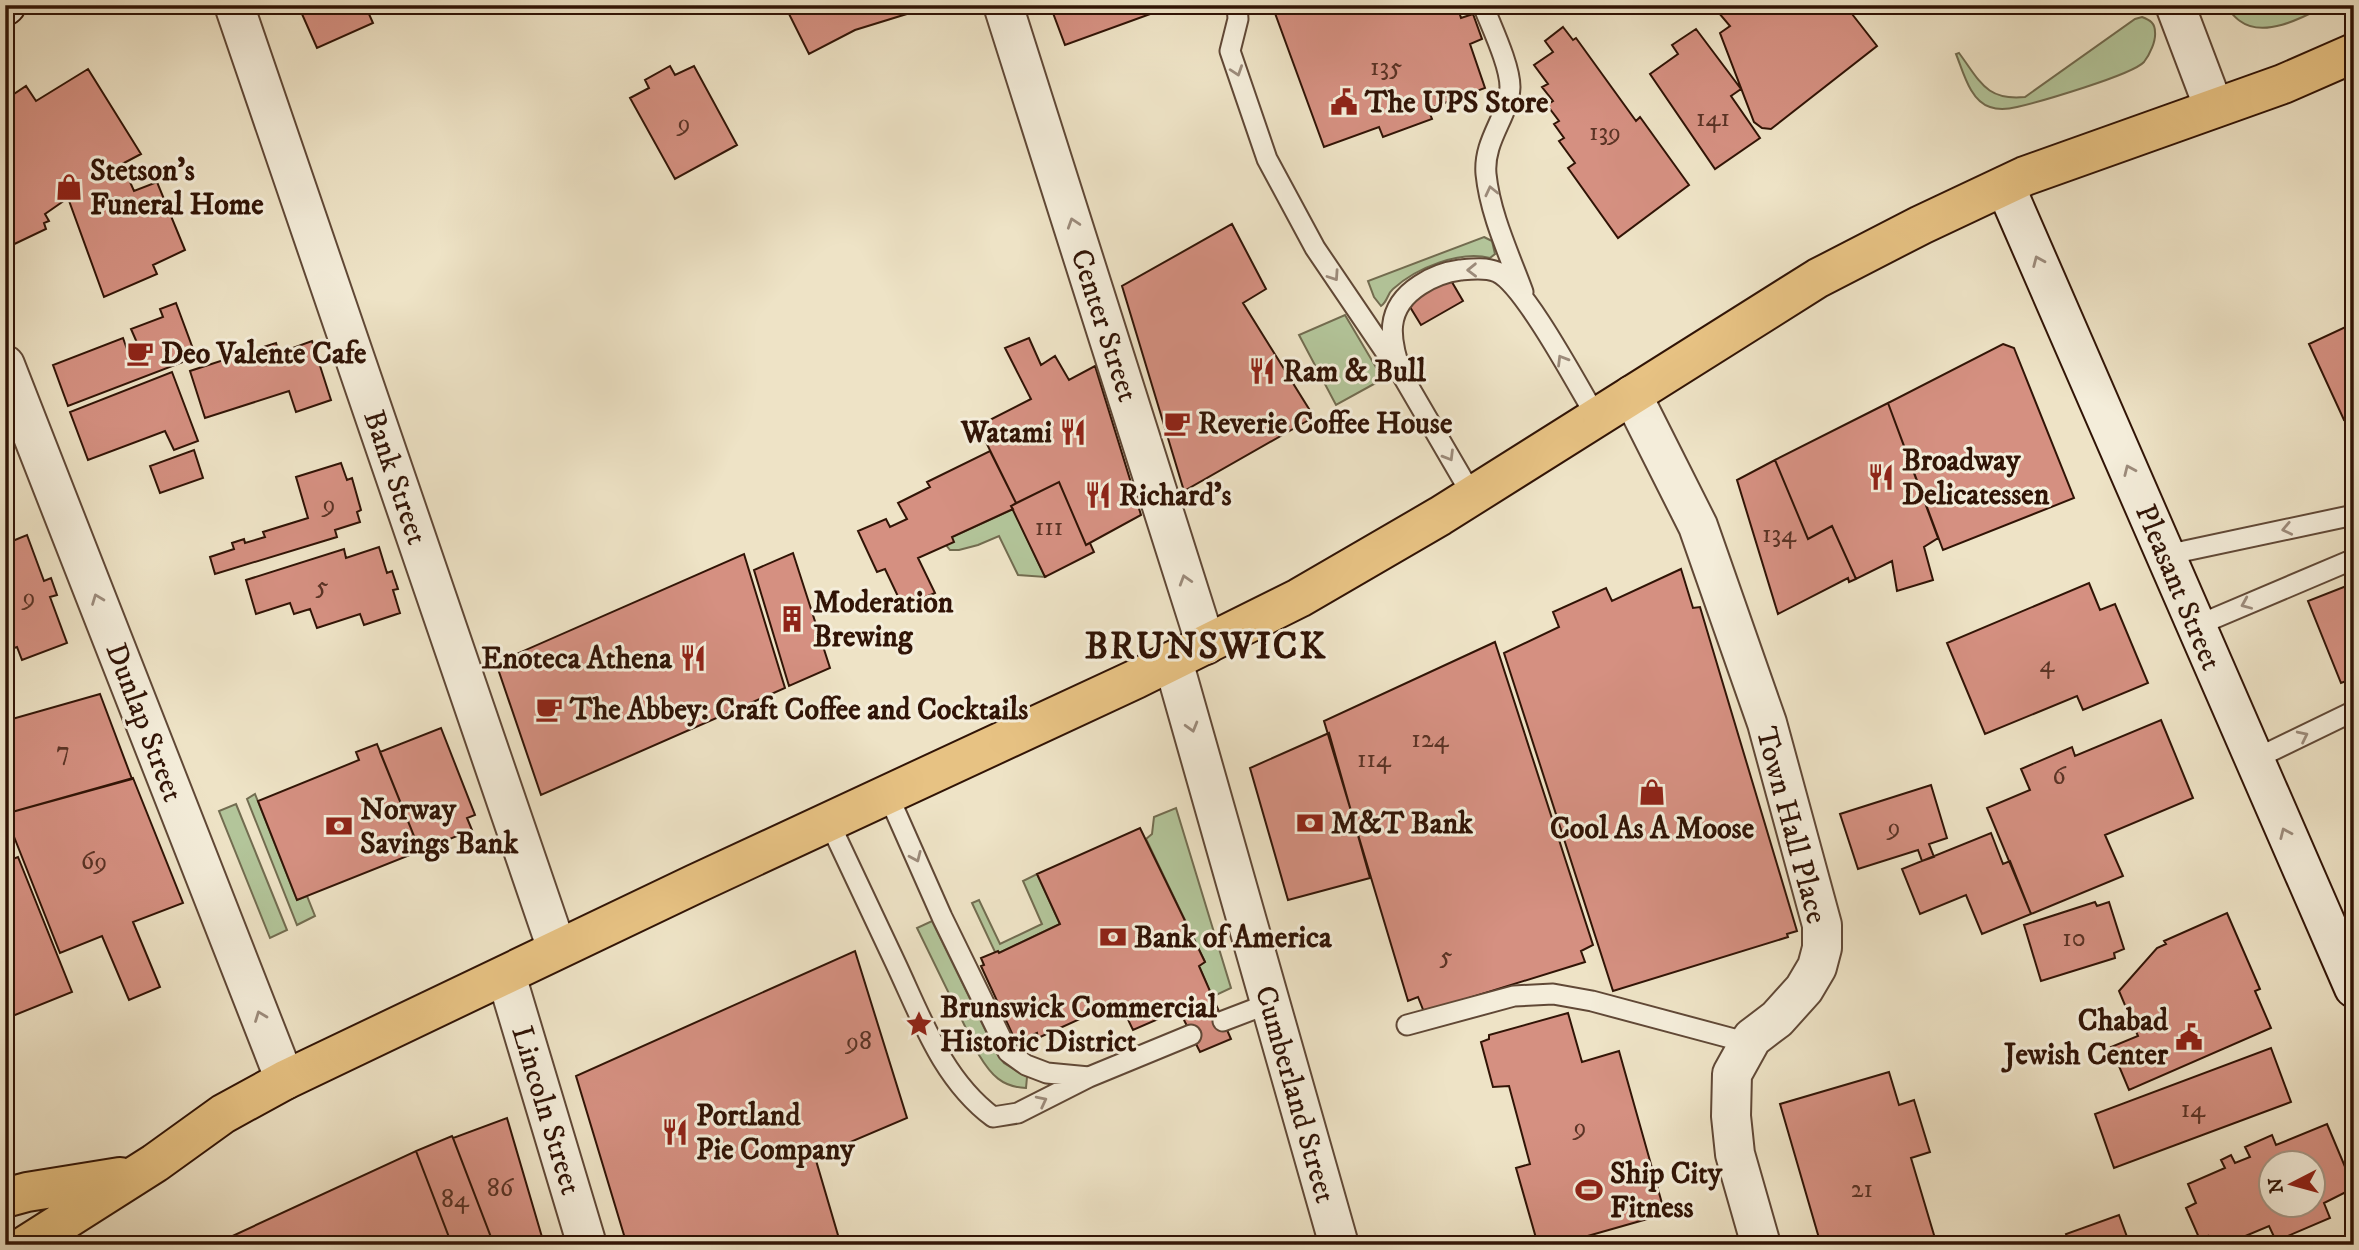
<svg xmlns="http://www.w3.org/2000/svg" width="2359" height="1250" viewBox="0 0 2359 1250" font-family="'IM FELL DW Pica',serif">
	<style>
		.green { fill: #b3c59a; stroke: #726c50; stroke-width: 2 }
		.building { fill: #d59081; stroke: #311406; stroke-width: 2; fill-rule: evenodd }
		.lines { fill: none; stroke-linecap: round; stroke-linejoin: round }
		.lane-casing { stroke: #604836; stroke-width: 23 }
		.street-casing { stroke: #604836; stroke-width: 42 }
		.secondary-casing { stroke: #311406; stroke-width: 42 }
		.primary-casing { stroke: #311406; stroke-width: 42 }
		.lane { stroke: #f4edda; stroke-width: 19 }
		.street { stroke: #f4edda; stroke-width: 38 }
		.secondary { stroke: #f4edda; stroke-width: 38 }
		.primary { stroke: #e7c283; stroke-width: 38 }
		.oneway { stroke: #9c8b7b }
		.labels { text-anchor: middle; stroke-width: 6; stroke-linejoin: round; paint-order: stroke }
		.number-label { font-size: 26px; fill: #5a3325 }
		.poi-label { font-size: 30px; font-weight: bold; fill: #311406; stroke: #f4edda; text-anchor: start }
		.street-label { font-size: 30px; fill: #311406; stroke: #f4edda }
		.district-label { font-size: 37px; font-weight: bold; letter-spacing: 2px; fill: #311406; stroke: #f4edda }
	</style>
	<rect width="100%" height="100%" fill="#eee3c6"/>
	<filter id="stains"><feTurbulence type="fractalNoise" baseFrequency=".00286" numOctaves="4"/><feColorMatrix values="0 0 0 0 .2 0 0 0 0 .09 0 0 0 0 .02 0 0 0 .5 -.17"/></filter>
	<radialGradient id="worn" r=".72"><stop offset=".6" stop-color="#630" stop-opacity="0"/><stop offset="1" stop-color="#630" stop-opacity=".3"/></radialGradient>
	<path class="green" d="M 2224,5 L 2327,5 C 2304,17 2264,39 2240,21 C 2234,17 2229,10 2224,5 Z
		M 2142,17 C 2150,20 2155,23 2155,32 C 2156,41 2150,54 2144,62 C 2132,75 2039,102 2017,107 C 2009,109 1998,110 1990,107 C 1970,101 1963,71 1956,54 L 1959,53 C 1980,81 1986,101 2025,97 L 2135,19 Z
		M 1484,237 L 1492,241 L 1495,254 L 1490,258 C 1460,250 1416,268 1393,289 C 1387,294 1388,301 1381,306 L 1374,297 L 1368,281 Z
		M 1345,315 L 1383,379 L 1336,405 L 1299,335 Z
		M 1013,509 L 1045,577 L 1018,575 L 999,536 L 978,545 L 959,550 L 950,550 L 946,545 L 952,537 Z
		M 255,794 L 297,900 L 307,896 L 315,916 L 297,925 L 247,799 Z
		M 236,804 L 287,930 L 270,938 L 219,811 Z
		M 1176,808 L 1231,988 L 1212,997 L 1199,966 L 1205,962 L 1146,839 L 1152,834 L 1154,817 Z
		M 1037,874 L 1060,924 L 999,953 L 995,952 L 972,903 L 979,900 L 1000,944 L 1042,924 L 1023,881 Z
		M 932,921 L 995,1050 L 1004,1063 L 1027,1077 L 1026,1088 C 1002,1087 991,1075 979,1055 L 917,928 Z"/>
	<path class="building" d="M 298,5 L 365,5 L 373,23 L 317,48 Z
		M 800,5 L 936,5 L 855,30 L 809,54 L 788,12 Z
		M 1050,5 L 1175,5 L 1065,45 Z
		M 1272,5 L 1457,5 L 1461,18 L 1473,14 L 1482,39 L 1470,44 L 1485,88 L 1428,109 L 1432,119 L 1383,137 L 1379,127 L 1324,147 Z
		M 1845,5 L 1877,46 L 1771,129 L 1762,128 L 1754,122 L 1720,33 L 1730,26 L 1713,6 Z
		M 1563,27 L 1573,40 L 1576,38 L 1636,121 L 1640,117 L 1689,185 L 1618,238 L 1568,168 L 1575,163 L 1559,141 L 1564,138 L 1554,124 L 1559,121 L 1547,105 L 1553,101 L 1542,87 L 1548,84 L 1534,65 L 1553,52 L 1545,41 Z
		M 1696,29 L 1741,89 L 1731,96 L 1760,138 L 1715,169 L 1650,74 L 1678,54 L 1672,45 Z
		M 670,66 L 675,75 L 694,66 L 737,145 L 675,179 L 630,98 L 649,88 L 645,80 Z
		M 88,69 L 141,154 L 122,164 L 134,191 L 157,182 L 185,250 L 153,265 L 157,274 L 104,297 L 68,198 L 45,214 L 49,221 L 44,223 L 46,229 L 6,248 L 5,245 L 5,100 L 26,86 L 36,101 Z
		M 1232,224 L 1266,289 L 1243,303 L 1314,417 L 1184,491 L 1122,286 Z
		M 1449,277 L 1463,301 L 1421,325 L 1407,302 Z
		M 176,303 L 196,357 L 68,406 L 53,365 L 123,338 L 127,349 L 138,345 L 131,329 L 163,317 L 160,309 Z
		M 2354,323 L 2354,416 L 2344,420 L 2309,344 Z
		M 1029,338 L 1041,365 L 1055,356 L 1069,380 L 1095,366 L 1141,515 L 1086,545 L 1059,482 L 1016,503 L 978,426 L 1031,399 L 1005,348 Z
		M 312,341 L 331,400 L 296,412 L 289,391 L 205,418 L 190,371 L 276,343 L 279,353 Z
		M 2003,344 L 2014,348 L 2074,498 L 1943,550 L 1888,403 Z
		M 172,372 L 198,441 L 174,450 L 165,431 L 88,460 L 70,412 Z
		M 1888,403 L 1938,538 L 1924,547 L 1933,580 L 1897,591 L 1892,561 L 1856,579 L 1832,526 L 1808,539 L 1775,460 Z
		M 194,450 L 203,478 L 160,493 L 150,466 Z
		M 990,451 L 1016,503 L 1011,506 L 1013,509 L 952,537 L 954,542 L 918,558 L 935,593 L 903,607 L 885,569 L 877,572 L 858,531 L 886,519 L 890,527 L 907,519 L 898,503 L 930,487 L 927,482 Z
		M 1775,460 L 1808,539 L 1832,526 L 1856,579 L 1849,582 L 1848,578 L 1778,614 L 1737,480 Z
		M 341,463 L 347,480 L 352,478 L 361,510 L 357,512 L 360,522 L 335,530 L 337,537 L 215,574 L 210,557 L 234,549 L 232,543 L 244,539 L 245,543 L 265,537 L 263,532 L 308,518 L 296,477 Z
		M 1059,482 L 1086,545 L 1090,543 L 1094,552 L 1045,577 L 1011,506 Z
		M 27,535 L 44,581 L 51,578 L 57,595 L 50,597 L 67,643 L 22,660 L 17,647 L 5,651 L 5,544 Z
		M 379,547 L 387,573 L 392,571 L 398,589 L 393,590 L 400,613 L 364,625 L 360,614 L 317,628 L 310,609 L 294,614 L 290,603 L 256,614 L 246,580 L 344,549 L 346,558 Z
		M 793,553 L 830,668 L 789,686 L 754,570 Z
		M 744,554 L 785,688 L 541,795 L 496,663 Z
		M 1681,569 L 1693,608 L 1700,607 L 1797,931 L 1787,934 L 1788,937 L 1613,991 L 1504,653 L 1559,627 L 1553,612 L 1606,588 L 1612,601 Z
		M 2089,583 L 2100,610 L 2115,604 L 2148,683 L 2083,710 L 2077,696 L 1985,734 L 1947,643 Z
		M 2354,583 L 2354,678 L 2341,683 L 2308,601 Z
		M 1495,642 L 1593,945 L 1581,951 L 1585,962 L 1424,1012 L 1418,997 L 1408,1001 L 1324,721 Z
		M 100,694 L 132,779 L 5,814 L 5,721 Z
		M 2161,720 L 2193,798 L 2105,835 L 2123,876 L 2031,914 L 1987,808 L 2030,790 L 2021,769 L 2072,747 L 2075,756 Z
		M 441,728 L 475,815 L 467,818 L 472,830 L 420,851 L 380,752 Z
		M 1329,733 L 1370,878 L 1288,900 L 1250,768 Z
		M 377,744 L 420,851 L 297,900 L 258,801 L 359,760 L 356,752 Z
		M 133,778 L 183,903 L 133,922 L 160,987 L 129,1000 L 102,936 L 60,953 L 5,814 Z
		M 1931,785 L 1947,838 L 1929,844 L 1934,857 L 1922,861 L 1918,850 L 1858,869 L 1840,814 Z
		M 1140,828 L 1205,962 L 1199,966 L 1231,1039 L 1200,1052 L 1179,1010 L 1133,1030 L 1121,1005 L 1116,1006 L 1115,1003 L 1038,1038 L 1037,1033 L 1016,1042 L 981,966 L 984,965 L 981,958 L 998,951 L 999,953 L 1060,924 L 1037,874 Z
		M 1991,833 L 2003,864 L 2010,861 L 2031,914 L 1982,934 L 1966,895 L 1920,914 L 1902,869 Z
		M 18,857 L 72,992 L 5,1019 L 5,862 Z
		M 2095,902 L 2097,906 L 2109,902 L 2124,949 L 2114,953 L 2115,958 L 2041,981 L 2024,925 Z
		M 2227,913 L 2260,989 L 2255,991 L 2271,1028 L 2129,1090 L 2111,1047 L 2138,1036 L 2119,991 L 2157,948 L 2166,944 L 2164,941 Z
		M 855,951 L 907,1118 L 815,1157 L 840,1242 L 833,1245 L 627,1245 L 576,1076 Z
		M 1568,1013 L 1582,1062 L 1619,1051 L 1665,1214 L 1556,1245 L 1538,1245 L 1516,1168 L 1530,1164 L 1509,1086 L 1493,1087 L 1481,1042 L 1489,1039 L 1489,1035 Z
		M 2271,1048 L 2291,1102 L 2114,1168 L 2095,1114 Z
		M 1889,1072 L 1899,1105 L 1914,1100 L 1930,1152 L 1911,1158 L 1937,1245 L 1821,1245 L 1780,1104 Z
		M 507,1118 L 542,1237 L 516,1245 L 494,1245 L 453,1138 Z
		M 2327,1124 L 2354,1188 L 2324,1203 L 2330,1218 L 2276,1241 L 2269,1226 L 2224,1245 L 2211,1245 L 2208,1236 L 2200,1240 L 2186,1208 L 2196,1203 L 2188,1184 L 2225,1168 L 2221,1160 L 2231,1155 L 2235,1163 L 2250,1157 L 2245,1147 L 2272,1135 L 2276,1145 ZM 2272,1162 L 2314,1162 L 2314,1204 L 2272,1204 Z
		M 452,1136 L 453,1138 L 494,1245 L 452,1245 L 416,1151 Z
		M 416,1151 L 452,1245 L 230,1245 L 228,1238 Z
		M 2119,1215 L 2130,1245 L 2070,1245 L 2066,1234 Z"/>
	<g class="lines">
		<defs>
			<path id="lane" d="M 1237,5 L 1238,19 L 1230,51 L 1267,159 L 1315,248 L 1393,363
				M 1483,5 C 1491,26 1510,65 1510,87 C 1509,116 1483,140 1486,174 C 1490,214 1509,254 1523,292
				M 1472,495 L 1402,375 C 1389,339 1384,308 1420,285 C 1432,277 1445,272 1460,270 C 1471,269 1486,267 1497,272 C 1524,284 1579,388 1597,418
				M 2166,555 L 2354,515
				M 2196,626 L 2354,559
				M 2253,760 L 2354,711
				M 888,795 L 942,917 L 1008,1052 L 1026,1065 L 1047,1073 L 1089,1077 L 1191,1035
				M 829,822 C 851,868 873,915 895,962 C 921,1017 942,1079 993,1117 L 1018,1113 L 1089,1077
				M 1223,1021 L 1270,1003
				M 1407,1025 L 1514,996 L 1553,994 L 1592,1001 L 1749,1043"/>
			<path id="street" d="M 234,5 L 557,949
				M 1003,5 L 1206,645
				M 2175,5 L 2214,108
				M 5,365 L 285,1080
				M 1632,395 L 1698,526 L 1767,723 L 1822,925 L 1822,948 L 1817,967 L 1804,989 L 1777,1019 L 1752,1038 L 1732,1074 L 1731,1116 L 1735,1154 L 1761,1245
				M 1173,661 L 1339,1245
				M 506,975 L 587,1245"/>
			<path id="secondary" d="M 5,6 L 6,5
				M 2005,186 L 2354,988"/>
			<path id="primary" d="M 5,1198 L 27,1192 L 120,1177
				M 26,1245 L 155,1163 L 223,1114 L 285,1080 L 695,884 L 1136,679 L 1299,598 L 1440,516 L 1818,278 L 1921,225 L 2025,176 L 2283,84 L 2354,53"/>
		</defs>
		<use href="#lane" class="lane-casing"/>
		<use href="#street" class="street-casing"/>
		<use href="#secondary" class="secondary-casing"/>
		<use href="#primary" class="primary-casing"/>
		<use href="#lane" class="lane"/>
		<use href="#street" class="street"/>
		<use href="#secondary" class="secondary"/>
		<use href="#primary" class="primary"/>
	</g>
	<defs><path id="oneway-chevron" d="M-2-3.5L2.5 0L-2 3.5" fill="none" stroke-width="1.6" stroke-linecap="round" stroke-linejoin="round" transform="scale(1.75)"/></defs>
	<g class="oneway">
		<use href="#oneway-chevron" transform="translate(1237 71) rotate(71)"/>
		<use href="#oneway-chevron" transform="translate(1491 191) rotate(-103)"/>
		<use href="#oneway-chevron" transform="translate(1073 223) rotate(-108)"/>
		<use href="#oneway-chevron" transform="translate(2038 261) rotate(-113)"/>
		<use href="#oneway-chevron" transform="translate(1472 270) rotate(179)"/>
		<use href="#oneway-chevron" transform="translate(1334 276) rotate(56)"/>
		<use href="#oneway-chevron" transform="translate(1562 360) rotate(-121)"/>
		<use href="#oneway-chevron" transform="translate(1449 456) rotate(59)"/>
		<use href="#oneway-chevron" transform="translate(2129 470) rotate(-114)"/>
		<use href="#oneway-chevron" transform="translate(2287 529) rotate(168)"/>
		<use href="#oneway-chevron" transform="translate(1185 580) rotate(-107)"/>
		<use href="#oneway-chevron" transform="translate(97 599) rotate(-111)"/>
		<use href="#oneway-chevron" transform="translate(2246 604) rotate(157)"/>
		<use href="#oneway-chevron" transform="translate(1192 727) rotate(74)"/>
		<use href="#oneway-chevron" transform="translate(2303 736) rotate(-26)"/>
		<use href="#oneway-chevron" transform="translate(2285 833) rotate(-114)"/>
		<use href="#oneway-chevron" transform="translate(916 857) rotate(66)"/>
		<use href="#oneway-chevron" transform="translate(260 1016) rotate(-111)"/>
		<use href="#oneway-chevron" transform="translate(1042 1101) rotate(-27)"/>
	</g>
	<defs>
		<symbol id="civic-bare" viewBox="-9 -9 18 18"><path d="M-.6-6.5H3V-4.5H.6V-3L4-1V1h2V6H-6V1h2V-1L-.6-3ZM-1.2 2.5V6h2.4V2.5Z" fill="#8f2418" stroke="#f4edda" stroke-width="2.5" paint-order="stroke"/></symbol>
		<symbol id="shop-bare" viewBox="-9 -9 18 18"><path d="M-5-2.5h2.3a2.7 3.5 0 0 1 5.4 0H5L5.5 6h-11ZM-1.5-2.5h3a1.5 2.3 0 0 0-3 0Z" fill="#8f2418" stroke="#f4edda" stroke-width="2.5" paint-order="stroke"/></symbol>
		<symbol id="cafe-bare" viewBox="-9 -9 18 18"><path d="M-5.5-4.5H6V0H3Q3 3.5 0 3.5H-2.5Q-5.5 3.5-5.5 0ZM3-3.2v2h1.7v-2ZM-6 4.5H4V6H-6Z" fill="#8f2418" stroke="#f4edda" stroke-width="2.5" paint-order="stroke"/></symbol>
		<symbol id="restaurant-bare" viewBox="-9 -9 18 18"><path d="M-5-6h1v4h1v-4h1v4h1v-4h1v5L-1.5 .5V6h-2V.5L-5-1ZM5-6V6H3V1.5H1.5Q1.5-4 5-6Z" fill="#8f2418" stroke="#f4edda" stroke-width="2.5" paint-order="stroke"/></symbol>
		<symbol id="building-bare" viewBox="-9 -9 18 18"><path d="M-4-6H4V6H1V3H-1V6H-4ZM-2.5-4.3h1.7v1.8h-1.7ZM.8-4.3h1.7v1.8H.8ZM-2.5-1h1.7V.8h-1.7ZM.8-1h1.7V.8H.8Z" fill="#8f2418" stroke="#f4edda" stroke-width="2.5" paint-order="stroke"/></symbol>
		<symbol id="bank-bare" viewBox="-9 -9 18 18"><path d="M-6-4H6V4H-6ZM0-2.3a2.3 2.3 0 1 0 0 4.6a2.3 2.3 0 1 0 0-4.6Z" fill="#8f2418" stroke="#f4edda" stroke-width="2.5" paint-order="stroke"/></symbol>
		<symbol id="sight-bare" viewBox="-9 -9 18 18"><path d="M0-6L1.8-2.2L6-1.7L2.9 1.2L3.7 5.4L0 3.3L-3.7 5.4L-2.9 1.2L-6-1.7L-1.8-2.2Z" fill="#8f2418" stroke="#f4edda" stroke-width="2.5" paint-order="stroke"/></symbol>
		<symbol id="stadium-bare" viewBox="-9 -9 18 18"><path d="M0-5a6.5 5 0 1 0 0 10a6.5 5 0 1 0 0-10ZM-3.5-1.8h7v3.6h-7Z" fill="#8f2418" stroke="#f4edda" stroke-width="2.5" paint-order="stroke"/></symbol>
	</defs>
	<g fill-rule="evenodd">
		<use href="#civic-bare" x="1325" y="83" width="38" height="38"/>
		<use href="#shop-bare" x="50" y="168" width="38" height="38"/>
		<use href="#cafe-bare" x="121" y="334" width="38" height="38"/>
		<use href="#restaurant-bare" x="1243" y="352" width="38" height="38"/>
		<use href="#cafe-bare" x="1158" y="404" width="38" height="38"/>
		<use href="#restaurant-bare" x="1054" y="413" width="38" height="38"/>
		<use href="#restaurant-bare" x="1862" y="458" width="38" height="38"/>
		<use href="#restaurant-bare" x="1079" y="476" width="38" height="38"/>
		<use href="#building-bare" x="773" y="600" width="38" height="38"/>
		<use href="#restaurant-bare" x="674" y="639" width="38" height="38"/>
		<use href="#cafe-bare" x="530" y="690" width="38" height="38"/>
		<use href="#shop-bare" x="1633" y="773" width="38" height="38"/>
		<use href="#bank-bare" x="1291" y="804" width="38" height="38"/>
		<use href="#bank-bare" x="320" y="807" width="38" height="38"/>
		<use href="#bank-bare" x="1094" y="918" width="38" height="38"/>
		<use href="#sight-bare" x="900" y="1005" width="38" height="38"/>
		<use href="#civic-bare" x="2170" y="1018" width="38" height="38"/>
		<use href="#restaurant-bare" x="656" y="1113" width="38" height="38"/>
		<use href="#stadium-bare" x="1570" y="1171" width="38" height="38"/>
	</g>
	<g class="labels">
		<g class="number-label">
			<text x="1386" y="75">135</text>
			<text x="1713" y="126">141</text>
			<text x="684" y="131">9</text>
			<text x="1605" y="140">139</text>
			<text x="329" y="512">9</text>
			<text x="1049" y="535">111</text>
			<text x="1779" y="542">134</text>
			<text x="322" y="594">5</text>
			<text x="29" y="605">9</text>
			<text x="2047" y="672">4</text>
			<text x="1430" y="747">124</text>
			<text x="63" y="759">7</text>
			<text x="1374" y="767">114</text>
			<text x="2059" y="784">6</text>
			<text x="1894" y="835">9</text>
			<text x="94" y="869">69</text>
			<text x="2074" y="946">10</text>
			<text x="1446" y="964">5</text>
			<text x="859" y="1049">98</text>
			<text x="2193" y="1117">14</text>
			<text x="1580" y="1135">9</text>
			<text x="500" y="1196">86</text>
			<text x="1862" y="1197">21</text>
			<text x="455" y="1207">84</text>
		</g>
		<g class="poi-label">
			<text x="1365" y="112">The UPS Store</text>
			<text x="90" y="180">Stetson's<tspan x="90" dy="34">Funeral Home</tspan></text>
			<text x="161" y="363">Deo Valente Cafe</text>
			<text x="1283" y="381">Ram &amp; Bull</text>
			<text x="1198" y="433">Reverie Coffee House</text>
			<text x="1052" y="442" text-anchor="end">Watami</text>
			<text x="1902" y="470">Broadway<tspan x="1902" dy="34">Delicatessen</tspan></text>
			<text x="1119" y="505">Richard's</text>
			<text x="813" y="612">Moderation<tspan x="813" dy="34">Brewing</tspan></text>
			<text x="672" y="668" text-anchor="end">Enoteca Athena</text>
			<text x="570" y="719">The Abbey: Craft Coffee and Cocktails</text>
			<text x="360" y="819">Norway<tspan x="360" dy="34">Savings Bank</tspan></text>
			<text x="1331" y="833">M&amp;T Bank</text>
			<text x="1652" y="838" text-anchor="middle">Cool As A Moose</text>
			<text x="1134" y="947">Bank of America</text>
			<text x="940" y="1017">Brunswick Commercial<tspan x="940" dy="34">Historic District</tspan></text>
			<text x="2168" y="1030" text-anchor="end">Chabad<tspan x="2168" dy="34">Jewish Center</tspan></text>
			<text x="696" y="1125">Portland<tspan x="696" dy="34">Pie Company</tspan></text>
			<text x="1610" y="1183">Ship City<tspan x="1610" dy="34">Fitness</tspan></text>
		</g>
		<g class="street-label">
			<text transform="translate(1105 325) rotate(72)" y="10">Center Street</text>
			<text transform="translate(396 477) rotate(71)" y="10">Bank Street</text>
			<text transform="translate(2179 587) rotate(67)" y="10">Pleasant Street</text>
			<text transform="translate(145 722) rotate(69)" y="10">Dunlap Street</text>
			<text transform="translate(1792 825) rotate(75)" y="10">Town Hall Place</text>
			<text transform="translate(1296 1094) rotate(74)" y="10">Cumberland Street</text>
			<text transform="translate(547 1110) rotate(73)" y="10">Lincoln Street</text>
		</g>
		<g class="district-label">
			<text x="1206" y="658">BRUNSWICK</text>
		</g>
	</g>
	<rect width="2359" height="1250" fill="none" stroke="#eee3c6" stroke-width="28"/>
	<rect x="7" y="7" width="2345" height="1236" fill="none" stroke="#311406" stroke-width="3.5"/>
	<rect x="14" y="14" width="2331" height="1222" fill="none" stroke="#311406" stroke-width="2"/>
	<g transform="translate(2292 1184) rotate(264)"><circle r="33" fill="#f4edda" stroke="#a69685" stroke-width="2"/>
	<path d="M0-5L12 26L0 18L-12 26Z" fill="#8f2418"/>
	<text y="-10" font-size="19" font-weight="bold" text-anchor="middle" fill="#311406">N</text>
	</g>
	<rect width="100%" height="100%" filter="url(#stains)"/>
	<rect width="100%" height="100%" fill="url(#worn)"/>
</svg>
